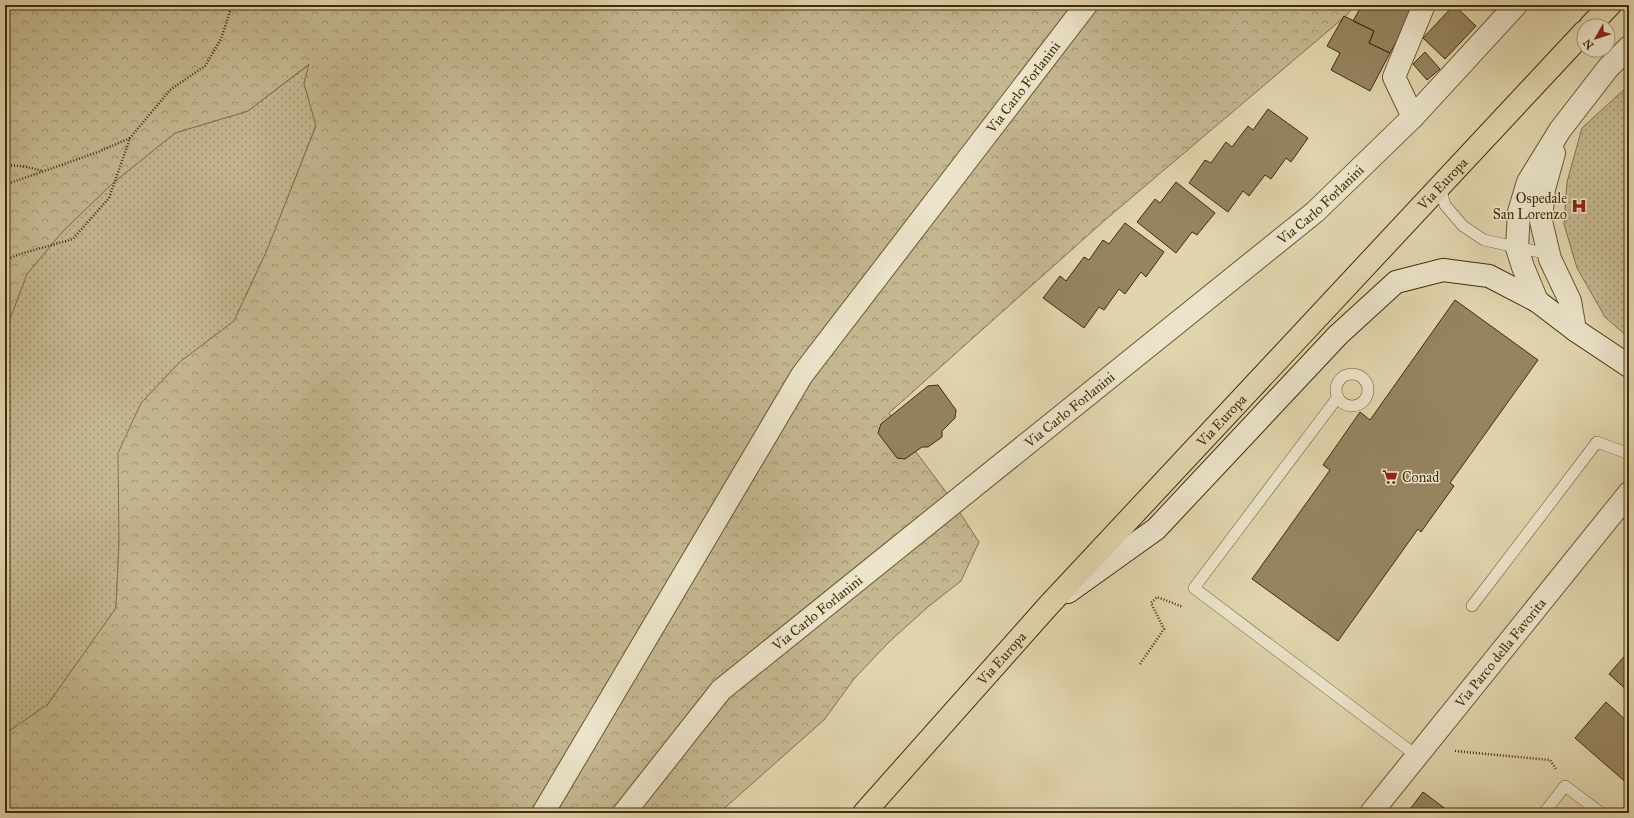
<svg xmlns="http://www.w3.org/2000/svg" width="1634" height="818" viewBox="0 0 1634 818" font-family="'IM FELL Great Primer',serif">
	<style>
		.grass { fill: url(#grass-dots); stroke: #84724e }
		.forest { fill: url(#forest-crowns); stroke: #84724e }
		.building { fill: #95845f; stroke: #432c0a }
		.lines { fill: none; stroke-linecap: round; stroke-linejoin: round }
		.lane-casing { stroke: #6a5633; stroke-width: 12 }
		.street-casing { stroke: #6a5633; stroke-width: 24 }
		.secondary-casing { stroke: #432c0a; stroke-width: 24 }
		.primary-casing { stroke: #432c0a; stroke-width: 24 }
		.path { stroke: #432c0a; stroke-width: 2.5; stroke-dasharray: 1 2; stroke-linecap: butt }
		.lane { stroke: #ebe4ca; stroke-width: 11 }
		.street { stroke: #ebe4ca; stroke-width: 22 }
		.secondary { stroke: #ebe4ca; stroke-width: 22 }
		.primary { stroke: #e0d5ad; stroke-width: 22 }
		.labels { text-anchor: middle; stroke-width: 3; stroke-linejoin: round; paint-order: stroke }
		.street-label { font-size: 14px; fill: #432c0a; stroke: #ebe4ca }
		.poi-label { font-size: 14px; fill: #432c0a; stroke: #ebe4ca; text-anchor: end }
	</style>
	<defs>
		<pattern id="grass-dots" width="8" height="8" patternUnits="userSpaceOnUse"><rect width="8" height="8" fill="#c5b891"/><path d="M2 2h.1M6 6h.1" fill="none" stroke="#a29675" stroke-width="1.8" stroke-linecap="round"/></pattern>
		<pattern id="forest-crowns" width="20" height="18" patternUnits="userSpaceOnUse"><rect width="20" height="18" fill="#c5b891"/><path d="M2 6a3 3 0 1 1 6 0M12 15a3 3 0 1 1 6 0" fill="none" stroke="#a29675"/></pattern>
	</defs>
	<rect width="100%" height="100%" fill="#e0d5ad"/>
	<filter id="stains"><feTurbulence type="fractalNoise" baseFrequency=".005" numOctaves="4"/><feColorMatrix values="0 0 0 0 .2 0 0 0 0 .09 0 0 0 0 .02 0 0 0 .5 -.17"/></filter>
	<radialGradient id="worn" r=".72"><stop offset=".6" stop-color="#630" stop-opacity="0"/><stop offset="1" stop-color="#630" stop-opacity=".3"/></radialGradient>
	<path class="grass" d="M 310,64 L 304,83 L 316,125 L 267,250 L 234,321 L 181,361 L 141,403 L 119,542 L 116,608 L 48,704 L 5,734 L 5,332 L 27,274 L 63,231 L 113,183 L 175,133 L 248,111 Z
		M 1629,85 L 1629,338 L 1605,317 L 1577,268 L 1564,224 L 1567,182 L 1582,128 Z"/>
	<path class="forest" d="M 5,5 L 1354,5 L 1347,15 L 1105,220 L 889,413 L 901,432 L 949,496 L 979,542 L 961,581 L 929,606 L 889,642 L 854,679 L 824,720 L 719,813 L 5,813 L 5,734 L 48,704 L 116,608 L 119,542 L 118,453 L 141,403 L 181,361 L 234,321 L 267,250 L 316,126 L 304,83 L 309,64 L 248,111 L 175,133 L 113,183 L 63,231 L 27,274 L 5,332 Z"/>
	<path class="building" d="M 1362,5 L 1417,5 L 1390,53 L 1369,43 L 1374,31 L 1353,21 Z
		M 1454,5 L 1476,26 L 1445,59 L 1423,38 Z
		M 1344,16 L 1374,31 L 1369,43 L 1390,53 L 1370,91 L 1331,70 L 1340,53 L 1327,46 Z
		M 1425,52 L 1440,69 L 1427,80 L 1413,64 Z
		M 1268,109 L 1308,138 L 1291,162 L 1286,158 L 1271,179 L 1265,175 L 1249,196 L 1243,191 L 1228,212 L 1189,183 L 1205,160 L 1211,163 L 1226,142 L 1232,147 L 1248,126 L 1253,130 Z
		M 1176,182 L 1215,213 L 1197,235 L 1192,232 L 1176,253 L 1137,222 L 1155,199 L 1160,203 Z
		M 1125,223 L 1164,252 L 1146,277 L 1141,272 L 1125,294 L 1119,289 L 1104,310 L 1099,307 L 1084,328 L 1043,298 L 1060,276 L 1066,281 L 1084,257 L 1089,260 L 1103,240 L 1109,244 Z
		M 1455,300 L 1538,360 L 1450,483 L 1454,486 L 1421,532 L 1418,529 L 1338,641 L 1252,579 L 1330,470 L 1323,465 L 1360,412 L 1370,420 Z
		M 938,385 L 956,410 L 955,418 L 942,431 L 942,437 L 928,447 L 922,447 L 905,459 L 897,458 L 878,433 L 881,424 L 928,386 Z
		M 1629,651 L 1629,692 L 1609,674 Z
		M 1606,702 L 1629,723 L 1629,785 L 1575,738 Z
		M 1423,792 L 1451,813 L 1407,813 Z"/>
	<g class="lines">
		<defs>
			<path id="lane" d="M 1440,187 L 1445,205 L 1463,226 L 1484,240 L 1549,254
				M1336 390a16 16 0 1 1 32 0a16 16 0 1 1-32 0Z
				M 1338,397 L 1194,588 L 1417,756
				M 1472,606 L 1597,442 L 1629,454
				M 1544,813 L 1565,786 L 1601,813"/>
			<g id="street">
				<path d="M 1413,117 L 1394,77 L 1424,5"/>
				<path d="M 1554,153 L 1544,189 L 1541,221 L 1550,259 L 1570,301 L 1575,330"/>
				<path d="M 1537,301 L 1523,267 L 1517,248 L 1519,212 L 1528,182 L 1560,130 L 1608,68 L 1629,47"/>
				<path id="s1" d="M 543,813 L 802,375 L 1086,5"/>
				<path id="s2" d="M 624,813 L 721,690 L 1315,212 L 1413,117 L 1516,5"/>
				<path id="s3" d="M 1371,813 L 1629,493"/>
			</g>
			<path id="secondary" d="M 1068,592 L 1156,529 L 1338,335 L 1396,282 L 1443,270 L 1489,276 L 1537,301 L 1575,330 L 1629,366"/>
			<g id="primary">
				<path d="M 1590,26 L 1610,5"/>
				<path id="s4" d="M 864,813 L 1048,606 L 1584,32"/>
			</g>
		</defs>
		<use href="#lane" class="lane-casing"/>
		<use href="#street" class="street-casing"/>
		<use href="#secondary" class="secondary-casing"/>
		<use href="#primary" class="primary-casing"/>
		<path class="path" d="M 5,165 L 22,166 L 43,171
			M 5,183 L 10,183 L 98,152 L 130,138
			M 5,260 L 20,254 L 73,239 L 109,198 L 130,138 L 170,90 L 205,66 L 221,39 L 232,5
			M 1140,664 L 1164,629 L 1151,603 L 1157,597 L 1183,607
			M 1455,751 L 1550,760 L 1556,769"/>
		<use href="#lane" class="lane"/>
		<use href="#street" class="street"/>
		<use href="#secondary" class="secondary"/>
		<use href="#primary" class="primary"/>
	</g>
	<defs>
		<symbol id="hospital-bare" viewBox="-9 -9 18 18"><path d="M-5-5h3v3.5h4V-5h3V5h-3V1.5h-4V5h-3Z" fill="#8f2418" stroke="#ebe4ca" stroke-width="2.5" paint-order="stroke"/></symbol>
		<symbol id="supermarket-bare" viewBox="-9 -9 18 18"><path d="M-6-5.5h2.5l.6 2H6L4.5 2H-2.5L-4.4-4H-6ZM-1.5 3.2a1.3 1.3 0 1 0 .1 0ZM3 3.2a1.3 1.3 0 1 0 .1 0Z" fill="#8f2418" stroke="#ebe4ca" stroke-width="2.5" paint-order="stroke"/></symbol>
	</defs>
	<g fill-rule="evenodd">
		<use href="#hospital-bare" x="1568" y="195" width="22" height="22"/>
		<use href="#supermarket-bare" x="1379" y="466" width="22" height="22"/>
	</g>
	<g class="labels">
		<g class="street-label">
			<text dy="5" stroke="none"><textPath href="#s1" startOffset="872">Via Carlo Forlanini</textPath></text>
			<text dy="5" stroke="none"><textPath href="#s4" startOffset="855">Via Europa</textPath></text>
			<text dy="5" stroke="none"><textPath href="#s2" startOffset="928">Via Carlo Forlanini</textPath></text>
			<text dy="5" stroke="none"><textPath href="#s2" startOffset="604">Via Carlo Forlanini</textPath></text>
			<text dy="5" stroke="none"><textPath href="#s4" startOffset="531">Via Europa</textPath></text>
			<text dy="5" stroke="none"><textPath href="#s2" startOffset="280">Via Carlo Forlanini</textPath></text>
			<text dy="5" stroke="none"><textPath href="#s3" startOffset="206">Via Parco della Favorita</textPath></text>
			<text dy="5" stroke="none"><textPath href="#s4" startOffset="207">Via Europa</textPath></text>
		</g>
		<g class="poi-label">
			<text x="1567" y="203">Ospedale<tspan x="1567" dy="16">San Lorenzo</tspan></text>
			<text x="1402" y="482" text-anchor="start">Conad</text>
		</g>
	</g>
	<rect width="1634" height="818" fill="none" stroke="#e0d5ad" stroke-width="20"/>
	<rect x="6" y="6" width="1622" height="806" fill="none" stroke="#432c0a" stroke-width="2"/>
	<rect x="10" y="10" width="1614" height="798" fill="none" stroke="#432c0a"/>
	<g transform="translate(1596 38) rotate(231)"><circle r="19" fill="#ebe4ca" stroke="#a89a7d"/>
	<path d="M0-3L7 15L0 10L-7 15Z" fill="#8f2418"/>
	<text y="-6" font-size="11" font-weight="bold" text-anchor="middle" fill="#432c0a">N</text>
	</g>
	<rect width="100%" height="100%" filter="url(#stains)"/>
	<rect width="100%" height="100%" fill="url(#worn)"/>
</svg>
